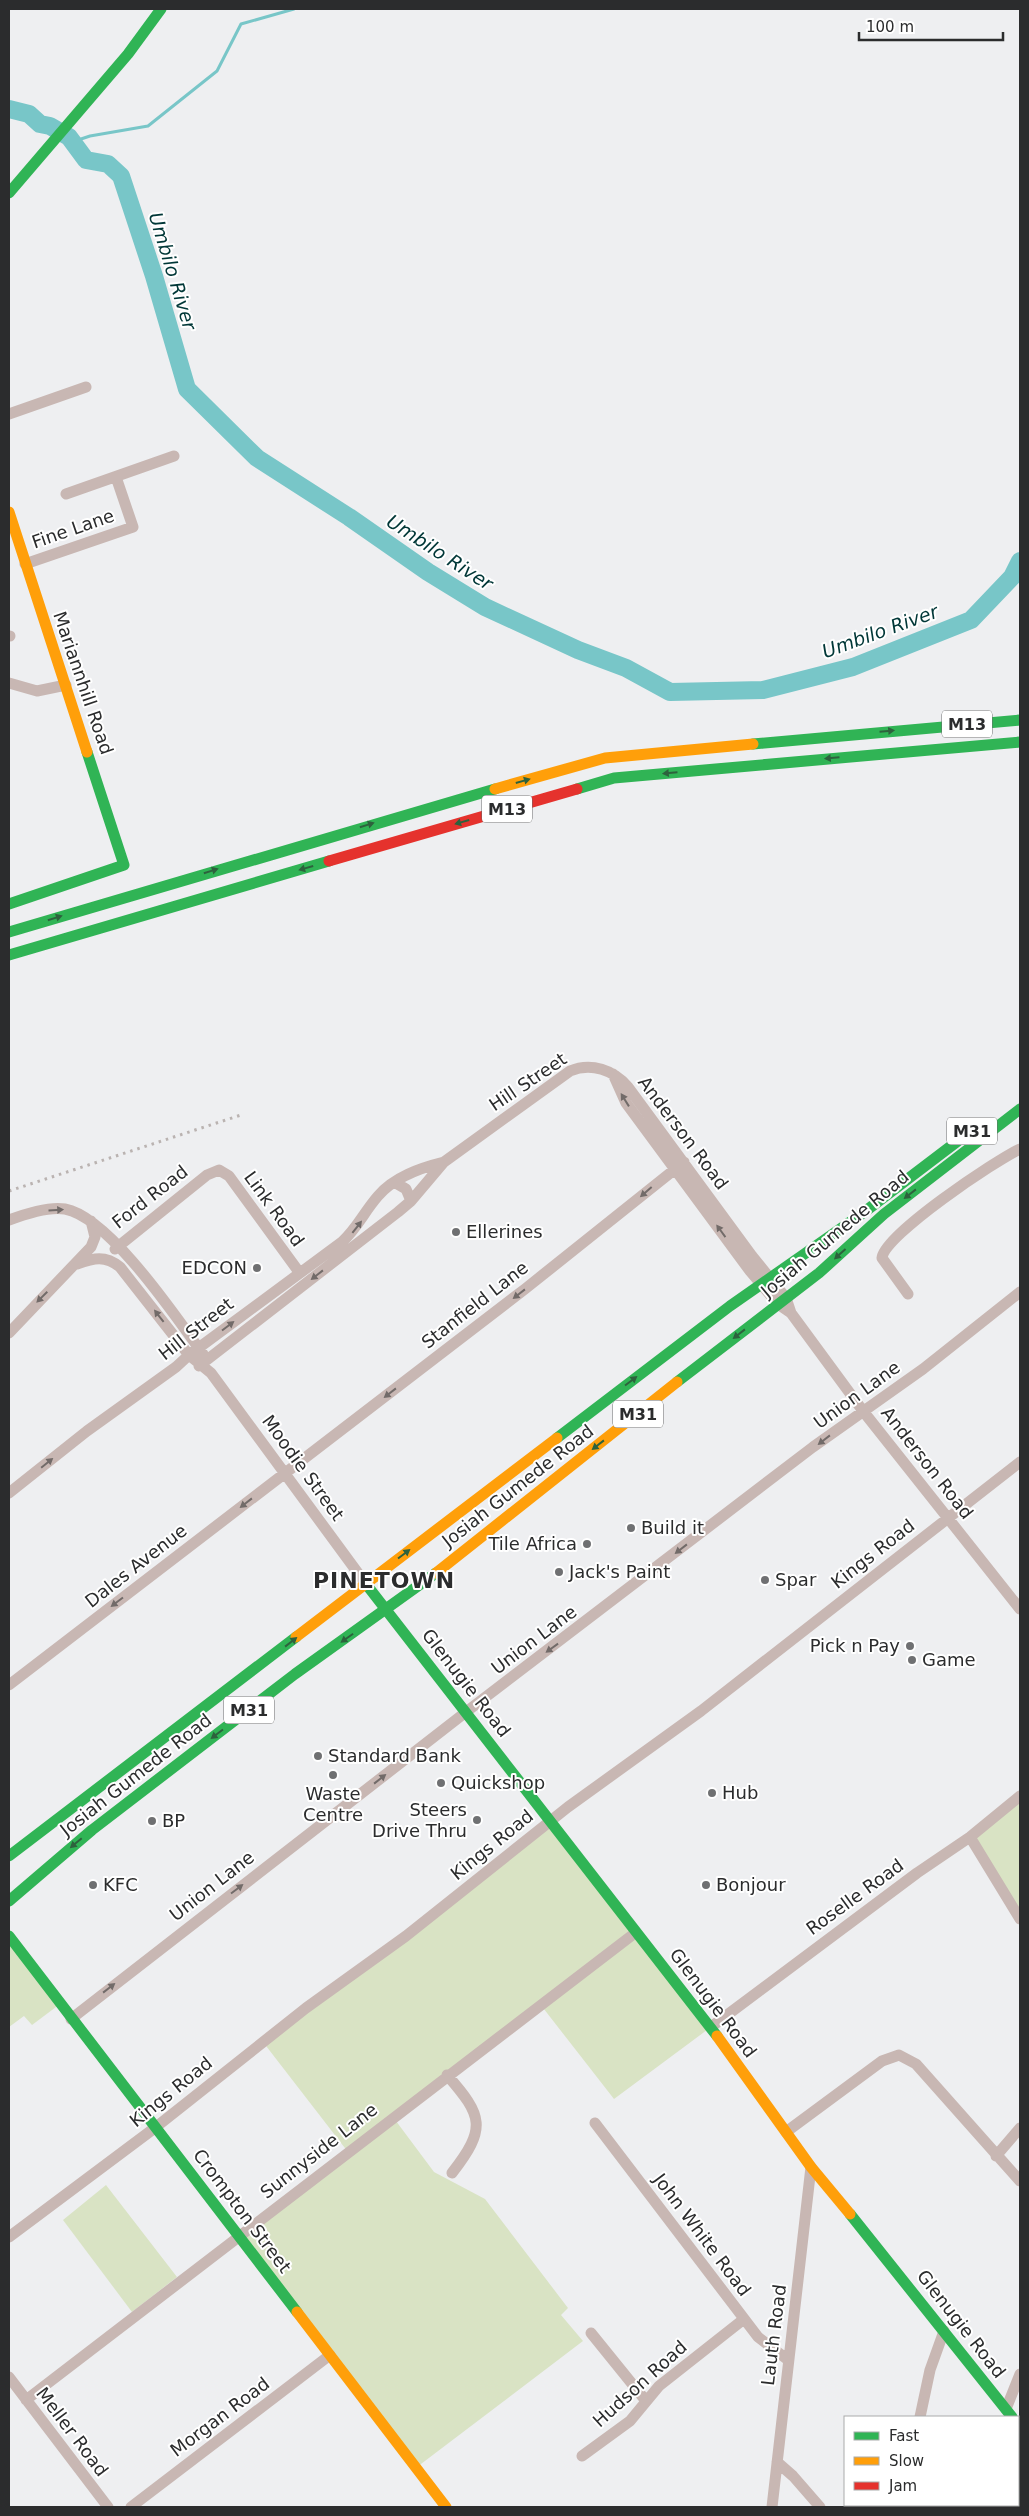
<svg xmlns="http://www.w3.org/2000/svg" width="1029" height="2516" viewBox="0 0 1029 2516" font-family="'DejaVu Sans',sans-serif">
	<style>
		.green { fill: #d9e3c4 }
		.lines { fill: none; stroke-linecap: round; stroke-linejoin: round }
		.stream { stroke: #78c6c8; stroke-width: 3 }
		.river { stroke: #78c6c8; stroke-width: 18 }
		.street { stroke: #c8b7b3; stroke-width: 11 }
		.fast { stroke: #30b455; stroke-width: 11 }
		.slow { stroke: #ff9f0a; stroke-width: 11 }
		.jam { stroke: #e5322d; stroke-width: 11 }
		.rail { stroke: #bab3b1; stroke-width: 3; stroke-dasharray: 2.5 5; stroke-linecap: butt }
		.oneway { fill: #2d623d }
		.oneway2 { fill: #726b69 }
		.poi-dot { fill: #6f7072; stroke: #fff; stroke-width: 2 }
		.labels { text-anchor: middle; stroke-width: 4; stroke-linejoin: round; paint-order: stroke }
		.shield { fill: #fff; stroke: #6b6b6c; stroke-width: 1 }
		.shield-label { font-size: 16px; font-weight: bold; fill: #2b2c2d }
		.street-label { font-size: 18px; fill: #2b2c2d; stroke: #fff }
		.poi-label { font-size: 18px; fill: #2b2c2d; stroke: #fff; text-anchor: start }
		.water-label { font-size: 19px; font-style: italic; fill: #003737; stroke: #fff }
		.district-label { font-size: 22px; font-weight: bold; letter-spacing: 1px; fill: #2b2c2d; stroke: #fff }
	</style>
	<rect width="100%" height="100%" fill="#eeeff1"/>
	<path class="green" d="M 1020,1797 L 1020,1919 L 969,1837 Z
		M 551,1821 L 711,2027 L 614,2099 L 540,2004 L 393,2117 L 434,2172 L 485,2199 L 568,2308 L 561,2315 L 583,2341 L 417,2467 L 239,2235 L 348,2152 L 263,2042 Z
		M 9,1936 L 60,2004 L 32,2025 L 24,2016 L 9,2027 Z
		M 106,2185 L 177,2277 L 132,2312 L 63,2220 Z"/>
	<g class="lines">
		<path class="stream" d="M 69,137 L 78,140 L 90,136 L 148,126 L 217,71 L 241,24 L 294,9"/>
		<path class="river" d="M 9,109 L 29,114 L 40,124 L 50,126 L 69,137 L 86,160 L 108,164 L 121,176 L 154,276 L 187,389 L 257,458 L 349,517 L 428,572 L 485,607 L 578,650 L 626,668 L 670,692 L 763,690 L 853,667 L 971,620 L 1012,577 L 1020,561"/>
		<path class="street" d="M 9,414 L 86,387
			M 66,494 L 174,456
			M 25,564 L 133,527 L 116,477
			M 9,636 L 10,636
			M 9,683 L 37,691 L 66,685
			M 613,1074 L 626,1103 L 750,1271 L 778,1304 L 791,1313 L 863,1411 L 1020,1609
			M 394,1182 L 406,1189 L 411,1201
			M 9,1220 C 25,1214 48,1206 65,1209 C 109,1217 176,1317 203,1354
			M 115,1249 L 207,1175 L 219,1170 L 229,1176 L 299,1272
			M 77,1264 C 94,1258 105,1255 120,1267 L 189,1355 L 211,1373 L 366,1584
			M 908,1294 L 882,1258 C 884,1235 996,1160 1020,1149
			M 9,1333 L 91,1247 L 95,1237 L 91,1221
			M 199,1366 L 398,1212 L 411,1201 L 444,1162 L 570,1071 C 591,1062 614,1070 628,1087 L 752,1256 L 786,1298 L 791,1313
			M 9,1493 L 87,1431 L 176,1367 L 189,1355 L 342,1242 C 358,1227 364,1212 378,1196 C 394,1177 420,1168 444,1162
			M 9,1685 L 525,1289 L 684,1162
			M 970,1837 L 1020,1919
			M 71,2019 L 466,1712 L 813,1447 L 923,1369 L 1020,1292
			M 711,2027 L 917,1873 L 970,1837 L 1020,1796
			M 447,2075 C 483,2116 487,2128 452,2173
			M 595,2123 L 758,2337 L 788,2360
			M 786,2132 L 882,2061 L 899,2055 L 916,2064 L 1020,2181
			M 996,2156 L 1020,2128
			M 9,2237 L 156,2127 L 306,2008 L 406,1936 L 568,1807 L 701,1711 L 1020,1462
			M 591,2333 L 646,2401
			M 9,2377 L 108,2507
			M 26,2400 L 635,1933
			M 1006,2409 L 1020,2374
			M 920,2417 L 930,2370 L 944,2331
			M 582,2456 L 630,2421 L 659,2386 L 744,2319
			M 777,2462 L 793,2476 L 820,2507
			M 131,2507 L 330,2355
			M 772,2507 L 811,2167
			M 902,2507 L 902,2505"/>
		<path class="fast" d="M 9,193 L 128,54 L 161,9
			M 753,744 L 1020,720
			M 577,789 L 614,778 L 1020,742
			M 9,904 L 124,865 L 87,752
			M 9,932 L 495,789
			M 9,955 L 329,861
			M 677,1382 L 819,1273 L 884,1214 L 1020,1109
			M 557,1438 L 730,1306 L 863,1213 L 963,1137
			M 366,1584 L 717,2036
			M 9,1856 L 296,1637
			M 9,1901 L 92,1830 L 295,1674 L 436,1573
			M 9,1936 L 297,2312
			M 850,2214 L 1012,2417"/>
		<path class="slow" d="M 9,512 L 87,752
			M 495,789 L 605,758 L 753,744
			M 436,1573 L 677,1382
			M 296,1637 L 557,1438
			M 717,2036 L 811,2167 L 850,2214
			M 297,2312 L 446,2507"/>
		<path class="jam" d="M 329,861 L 577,789"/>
		<path class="rail" d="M 9,1191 L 241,1115"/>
	</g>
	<defs><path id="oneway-solid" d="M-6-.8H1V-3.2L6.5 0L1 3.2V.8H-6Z" transform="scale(1.25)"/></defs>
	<g class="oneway">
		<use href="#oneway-solid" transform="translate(887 731) rotate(-5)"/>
		<use href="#oneway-solid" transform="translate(832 758) rotate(175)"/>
		<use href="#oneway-solid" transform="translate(670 773) rotate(175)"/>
		<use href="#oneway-solid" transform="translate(523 781) rotate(-16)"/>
		<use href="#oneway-solid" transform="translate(462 822) rotate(164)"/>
		<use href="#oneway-solid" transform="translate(367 825) rotate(-17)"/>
		<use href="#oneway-solid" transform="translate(306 868) rotate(164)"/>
		<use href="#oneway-solid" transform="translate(211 871) rotate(-17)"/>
		<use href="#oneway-solid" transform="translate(55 918) rotate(-17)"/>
		<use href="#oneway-solid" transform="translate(910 1194) rotate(142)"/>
		<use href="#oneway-solid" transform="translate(840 1254) rotate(138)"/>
		<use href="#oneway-solid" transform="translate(739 1334) rotate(142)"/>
		<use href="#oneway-solid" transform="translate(631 1381) rotate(-37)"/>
		<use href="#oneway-solid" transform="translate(598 1445) rotate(142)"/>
		<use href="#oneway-solid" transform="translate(404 1554) rotate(-37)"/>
		<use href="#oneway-solid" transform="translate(347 1638) rotate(145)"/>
		<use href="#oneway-solid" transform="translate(291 1642) rotate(-38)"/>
		<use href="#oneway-solid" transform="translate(217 1734) rotate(143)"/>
		<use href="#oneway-solid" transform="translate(76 1843) rotate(140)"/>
	</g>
	<g class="oneway2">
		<use href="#oneway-solid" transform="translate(625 1100) rotate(-122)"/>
		<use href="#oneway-solid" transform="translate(646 1192) rotate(139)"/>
		<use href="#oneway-solid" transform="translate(56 1210) rotate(-3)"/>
		<use href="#oneway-solid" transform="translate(357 1227) rotate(-52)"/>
		<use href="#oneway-solid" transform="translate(721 1231) rotate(-126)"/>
		<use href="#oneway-solid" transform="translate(317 1275) rotate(142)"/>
		<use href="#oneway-solid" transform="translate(519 1294) rotate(142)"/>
		<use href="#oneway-solid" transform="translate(42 1297) rotate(135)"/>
		<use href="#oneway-solid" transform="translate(159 1316) rotate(-128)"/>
		<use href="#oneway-solid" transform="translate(228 1326) rotate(-37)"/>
		<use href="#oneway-solid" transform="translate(390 1393) rotate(142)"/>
		<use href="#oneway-solid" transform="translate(824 1440) rotate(142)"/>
		<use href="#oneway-solid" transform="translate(47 1463) rotate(-39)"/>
		<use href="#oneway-solid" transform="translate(246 1503) rotate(142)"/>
		<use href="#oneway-solid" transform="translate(681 1549) rotate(142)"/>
		<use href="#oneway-solid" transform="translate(117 1602) rotate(143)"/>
		<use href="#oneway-solid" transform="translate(552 1648) rotate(144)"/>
		<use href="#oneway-solid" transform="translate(380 1779) rotate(-38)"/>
		<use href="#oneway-solid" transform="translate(237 1889) rotate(-37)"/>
		<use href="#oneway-solid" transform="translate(109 1988) rotate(-38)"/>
	</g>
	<g class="poi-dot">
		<circle cx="456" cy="1232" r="5"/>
		<circle cx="257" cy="1268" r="5"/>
		<circle cx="631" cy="1528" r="5"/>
		<circle cx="587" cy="1544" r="5"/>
		<circle cx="559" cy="1572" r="5"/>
		<circle cx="765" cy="1580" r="5"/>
		<circle cx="910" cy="1646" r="5"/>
		<circle cx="912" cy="1660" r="5"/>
		<circle cx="318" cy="1756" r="5"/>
		<circle cx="333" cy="1775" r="5"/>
		<circle cx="441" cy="1783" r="5"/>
		<circle cx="712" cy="1793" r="5"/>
		<circle cx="477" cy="1820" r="5"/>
		<circle cx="152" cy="1821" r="5"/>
		<circle cx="93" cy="1885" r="5"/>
		<circle cx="706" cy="1885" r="5"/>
	</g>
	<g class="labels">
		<g class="shield">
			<rect x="942" y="710.5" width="50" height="27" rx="4"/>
			<rect x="482" y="795.5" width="50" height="27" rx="4"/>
			<rect x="947" y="1117.5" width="50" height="27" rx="4"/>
			<rect x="613" y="1400.5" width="50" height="27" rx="4"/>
			<rect x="224" y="1696.5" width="50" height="27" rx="4"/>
		</g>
		<g class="shield-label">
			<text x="967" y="730">M13</text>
			<text x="507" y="815">M13</text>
			<text x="972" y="1137">M31</text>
			<text x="638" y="1420">M31</text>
			<text x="249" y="1716">M31</text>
		</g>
		<g class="street-label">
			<text transform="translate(73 529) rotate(-19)" y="6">Fine Lane</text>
			<text transform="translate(83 683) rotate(71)" y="6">Mariannhill Road</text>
			<text transform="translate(528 1082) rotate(-34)" y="6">Hill Street</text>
			<text transform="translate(683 1133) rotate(53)" y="6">Anderson Road</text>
			<text transform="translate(150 1197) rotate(-38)" y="6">Ford Road</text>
			<text transform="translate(274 1209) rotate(54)" y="6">Link Road</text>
			<text transform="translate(835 1234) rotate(-40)" y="6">Josiah Gumede Road</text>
			<text transform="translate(475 1305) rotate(-38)" y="6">Stanfield Lane</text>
			<text transform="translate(196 1329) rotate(-38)" y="6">Hill Street</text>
			<text transform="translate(857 1395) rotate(-36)" y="6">Union Lane</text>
			<text transform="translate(927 1463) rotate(52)" y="6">Anderson Road</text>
			<text transform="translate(303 1468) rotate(54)" y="6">Moodie Street</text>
			<text transform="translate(518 1486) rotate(-38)" y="6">Josiah Gumede Road</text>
			<text transform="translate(873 1554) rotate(-38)" y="6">Kings Road</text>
			<text transform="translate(136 1566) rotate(-38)" y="6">Dales Avenue</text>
			<text transform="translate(534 1640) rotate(-37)" y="6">Union Lane</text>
			<text transform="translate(466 1683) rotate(52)" y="6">Glenugie Road</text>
			<text transform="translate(136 1775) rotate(-38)" y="6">Josiah Gumede Road</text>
			<text transform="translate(492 1845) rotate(-39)" y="6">Kings Road</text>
			<text transform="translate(212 1886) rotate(-38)" y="6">Union Lane</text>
			<text transform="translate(855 1897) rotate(-36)" y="6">Roselle Road</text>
			<text transform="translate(713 2003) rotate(53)" y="6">Glenugie Road</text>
			<text transform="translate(171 2092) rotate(-39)" y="6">Kings Road</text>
			<text transform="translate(319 2151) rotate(-38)" y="6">Sunnyside Lane</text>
			<text transform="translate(242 2211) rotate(53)" y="6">Crompton Street</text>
			<text transform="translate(702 2235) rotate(53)" y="6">John White Road</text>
			<text transform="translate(961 2324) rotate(52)" y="6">Glenugie Road</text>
			<text transform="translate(774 2335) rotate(-83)" y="6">Lauth Road</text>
			<text transform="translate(640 2384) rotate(-42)" y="6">Hudson Road</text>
			<text transform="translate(220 2417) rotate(-37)" y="6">Morgan Road</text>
			<text transform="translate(72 2432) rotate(53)" y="6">Meller Road</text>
		</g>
		<g class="poi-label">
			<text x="466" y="1238">Ellerines</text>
			<text x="247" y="1274" text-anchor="end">EDCON</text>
			<text x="641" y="1534">Build it</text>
			<text x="577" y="1550" text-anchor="end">Tile Africa</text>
			<text x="569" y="1578">Jack's Paint</text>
			<text x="775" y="1586">Spar</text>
			<text x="900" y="1652" text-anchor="end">Pick n Pay</text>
			<text x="922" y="1666">Game</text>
			<text x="328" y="1762">Standard Bank</text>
			<text x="451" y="1789">Quickshop</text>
			<text x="722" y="1799">Hub</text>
			<text x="333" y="1800" text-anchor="middle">Waste<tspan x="333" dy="21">Centre</tspan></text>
			<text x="467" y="1816" text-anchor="end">Steers<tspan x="467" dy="21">Drive Thru</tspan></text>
			<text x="162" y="1827">BP</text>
			<text x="103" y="1891">KFC</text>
			<text x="716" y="1891">Bonjour</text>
		</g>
		<g class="water-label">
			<text transform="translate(173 271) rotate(73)" y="7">Umbilo River</text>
			<text transform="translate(440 552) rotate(33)" y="7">Umbilo River</text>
			<text transform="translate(880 631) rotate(-20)" y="7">Umbilo River</text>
		</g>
		<g class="district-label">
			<text x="384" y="1588">PINETOWN</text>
		</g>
	</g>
	<rect width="1029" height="2516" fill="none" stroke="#2b2c2d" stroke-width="20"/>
	<rect x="844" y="2416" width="175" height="90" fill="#ffffff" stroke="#aaabab"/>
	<rect x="854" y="2432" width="25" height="8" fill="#30b455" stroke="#aaabab"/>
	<text x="889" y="2441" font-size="15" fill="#2b2c2d">Fast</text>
	<rect x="854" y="2457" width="25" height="8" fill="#ff9f0a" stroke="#aaabab"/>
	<text x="889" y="2466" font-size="15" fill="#2b2c2d">Slow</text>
	<rect x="854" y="2482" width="25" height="8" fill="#e5322d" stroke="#aaabab"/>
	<text x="889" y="2491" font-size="15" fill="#2b2c2d">Jam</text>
	<path d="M859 32v8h144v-8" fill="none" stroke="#2b2c2d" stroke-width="2.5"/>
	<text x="866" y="32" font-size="15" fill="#2b2c2d" stroke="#ffffff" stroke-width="4" paint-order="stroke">100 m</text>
</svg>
